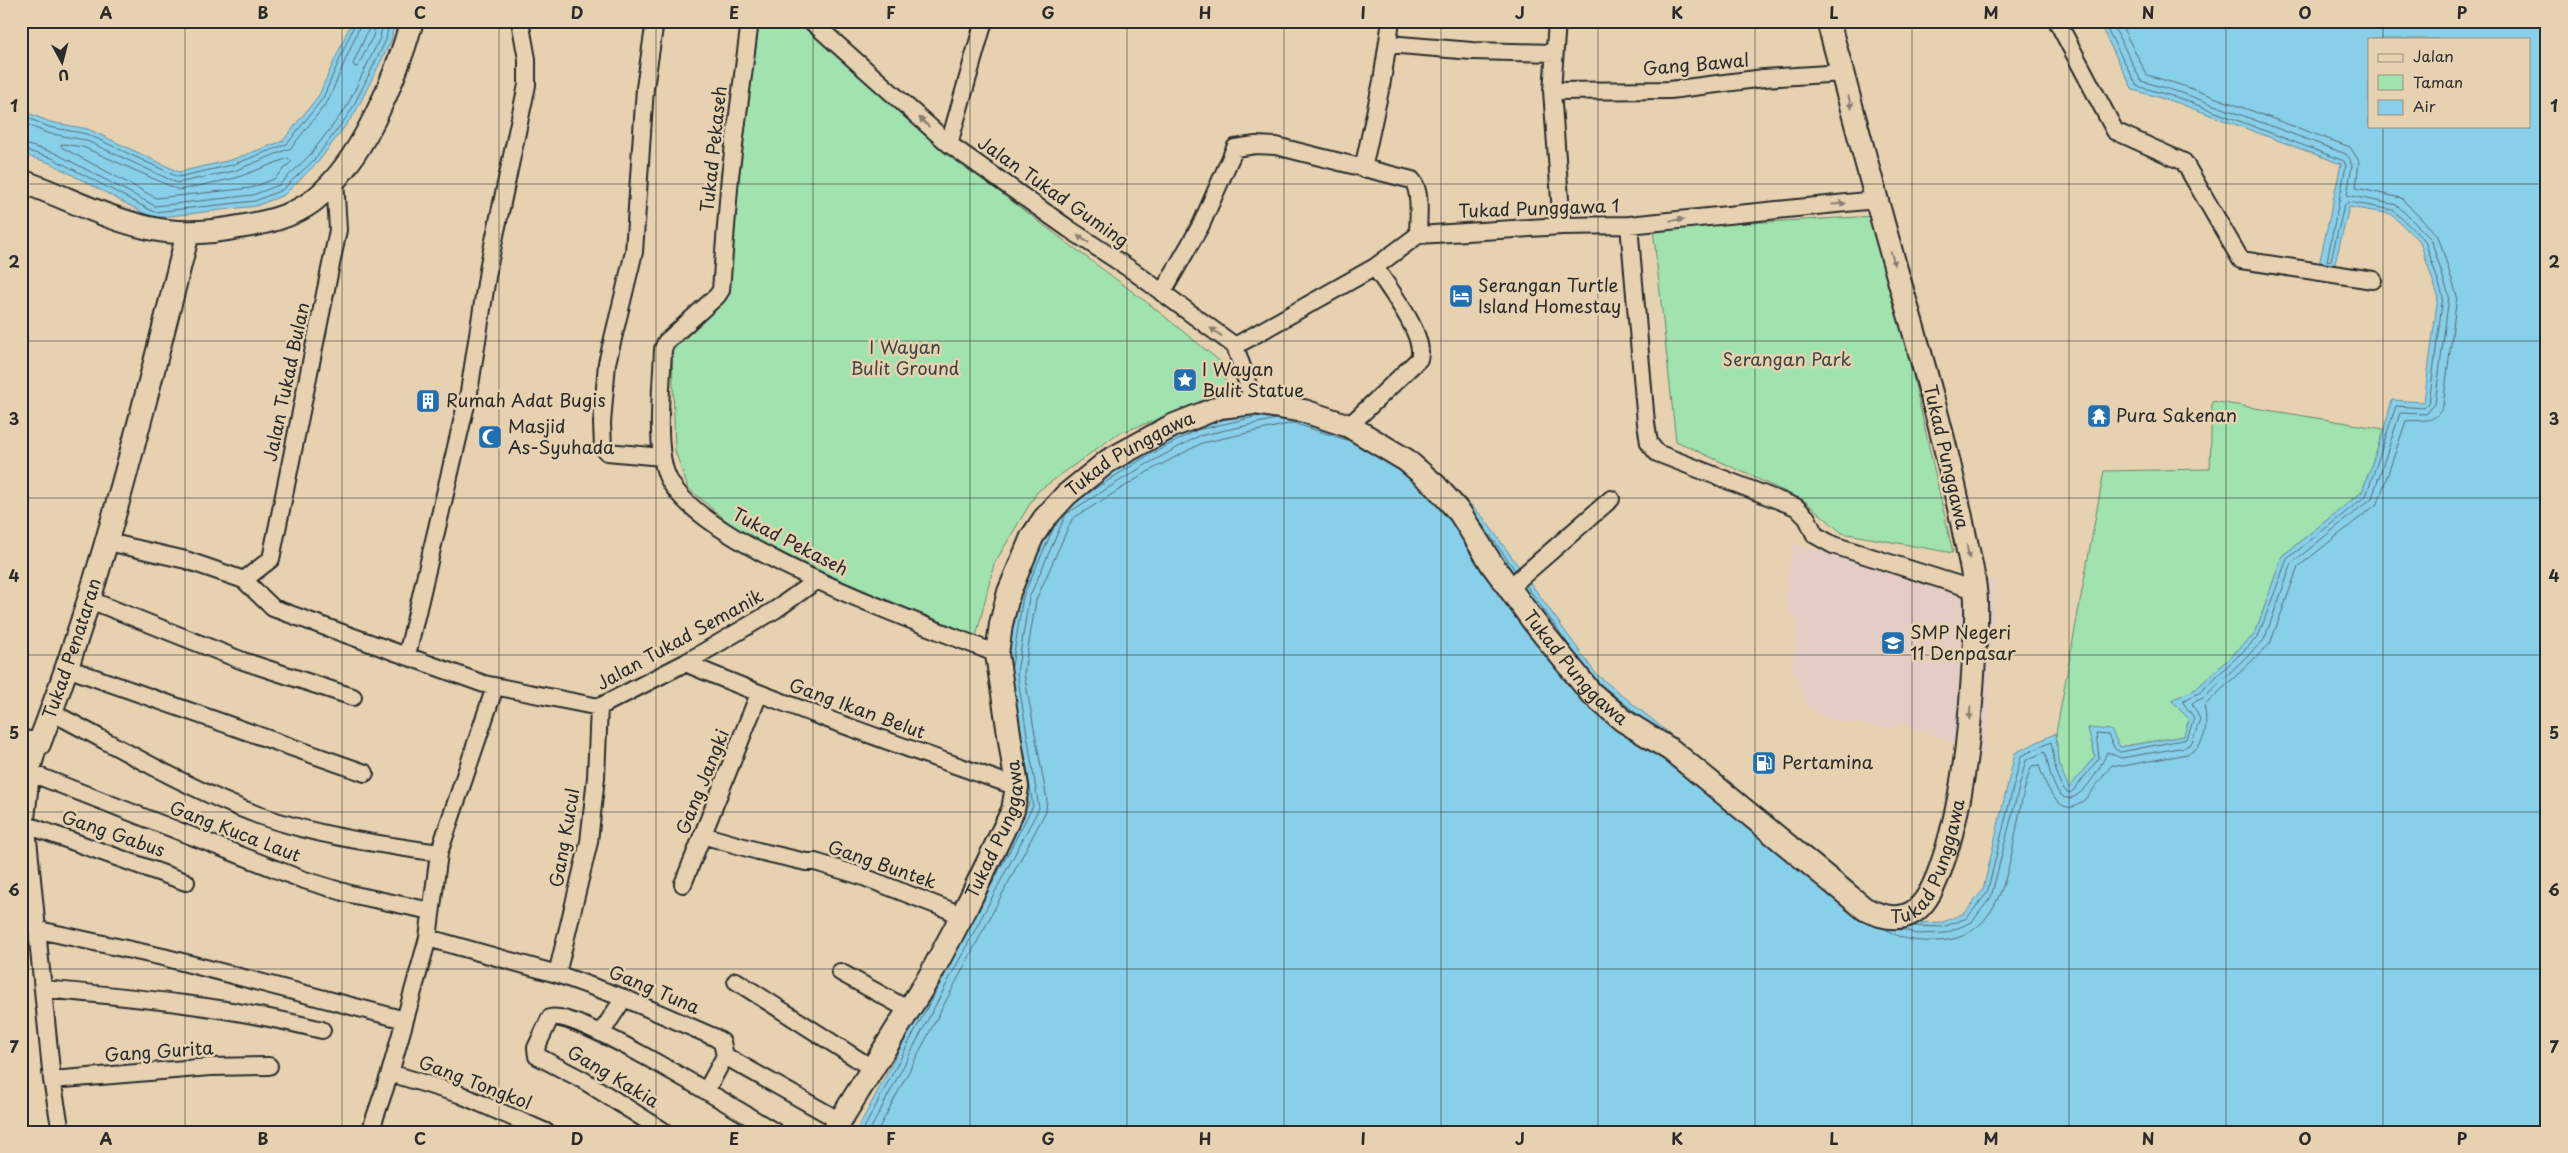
<svg xmlns="http://www.w3.org/2000/svg" width="2568" height="1153" viewBox="0 0 2568 1153" font-family="'Playpen Sans',sans-serif">
	<style>
		.built { fill: #e3cdc4 }
		.green { fill: #a0e3ae; stroke: #66876c }
		.water { fill: #88cfe9; stroke: #638d9d; fill-rule: evenodd }
		.lines { fill: none; stroke-linecap: round; stroke-linejoin: round }
		.shore { stroke: #506d77; stroke-width: 1 }
		.street-casing { stroke: #2b2b2b; stroke-width: 20 }
		.secondary-casing { stroke: #2b2b2b; stroke-width: 26 }
		.street { stroke: #e6d2b1; stroke-width: 16 }
		.secondary { stroke: #e6d2b1; stroke-width: 22 }
		.oneway { fill: #887e6e }
		.grid { fill: none; stroke: #2b2b2b; stroke-width: 1; stroke-opacity: 0.55 }
		.labels { text-anchor: middle; stroke-width: 5; stroke-linejoin: round; paint-order: stroke }
		.street-label { font-size: 18px; fill: #2b2b2b; stroke: #e6d2b1 }
		.poi-label { font-size: 18px; fill: #2b2b2b; stroke: #e6d2b1; text-anchor: start }
		.park-label { font-size: 18px; fill: #3d473f; stroke: #e6d2b1 }
		.neatline { fill: none; stroke: #2b2b2b; stroke-width: 2 }
		.grid-label { font-size: 16px; text-anchor: middle; font-weight: bold; fill: #2b2b2b }
	</style>
	<rect width="100%" height="100%" fill="#e6d2b1"/>
	<filter id="ink" filterUnits="userSpaceOnUse"><feTurbulence type="fractalNoise" baseFrequency=".02" numOctaves="2"/><feDisplacementMap in="SourceGraphic" scale="10" xChannelSelector="R" yChannelSelector="G"/><feConvolveMatrix kernelMatrix="1 2 1 2 8 2 1 2 1" color-interpolation-filters="sRGB"/></filter>
	<g filter="url(#ink)">
		<path class="built" d="M 1793,545 L 1995,580 L 1986,755 L 1902,723 L 1893,729 L 1829,720 L 1806,706 L 1792,665 L 1798,622 L 1784,602 Z"/>
		<path class="green" d="M 758,21 L 801,21 L 942,149 L 1149,304 L 1221,362 L 1226,384 L 1208,401 L 1117,434 L 1037,492 L 994,564 L 975,641 L 807,566 L 734,527 L 688,488 L 675,451 L 672,351 L 727,299 L 729,293 L 734,207 Z
			M 1877,216 L 1953,553 L 1842,533 L 1805,501 L 1676,441 L 1653,228 Z
			M 2212,401 L 2384,429 L 2362,492 L 2282,556 L 2255,634 L 2196,689 L 2172,700 L 2189,719 L 2184,736 L 2120,747 L 2088,728 L 2095,756 L 2069,789 L 2058,762 L 2056,733 L 2104,471 L 2210,469 Z"/>
		<path class="water" d="M 352,21 L 395,21 L 391,41 L 355,113 L 318,162 L 284,195 L 256,206 L 153,218 L 50,163 L 21,154 L 21,110 L 50,122 L 88,129 L 179,172 L 231,160 L 283,141 L 319,95 Z
			M 2098,21 L 2547,21 L 2547,1132 L 856,1132 L 1029,804 L 1005,673 L 1018,595 L 1058,506 L 1142,454 L 1195,426 L 1293,404 L 1363,425 L 1427,462 L 1483,517 L 1596,674 L 1855,884 L 1849,891 L 1868,906 L 1875,898 L 1900,916 L 1918,923 L 1943,922 L 1965,913 L 1983,890 L 2015,753 L 2056,733 L 2058,762 L 2069,788 L 2095,756 L 2088,728 L 2111,730 L 2120,747 L 2184,736 L 2189,719 L 2171,700 L 2196,689 L 2255,634 L 2282,556 L 2362,492 L 2384,429 L 2392,400 L 2424,402 L 2438,296 L 2420,242 L 2391,214 L 2349,207 L 2334,267 L 2319,265 L 2341,164 L 2178,103 L 2133,90 ZM 2369,39 L 2529,39 L 2529,126 L 2369,126 Z"/>
		<g class="lines">
			<path class="shore" d="M 370,21 L 370,26 L 353,64 L 355,67 L 358,66 L 373,36 L 376,21
				M 21,115 L 49,127 L 87,134 L 178,177 L 232,165 L 287,144 L 323,98 L 356,21
				M 21,122 L 47,133 L 85,140 L 177,183 L 234,171 L 291,148 L 328,101 L 362,21
				M 21,143 L 55,153 L 155,206 L 253,195 L 279,185 L 310,155 L 346,108 L 380,38 L 383,21
				M 64,144 L 83,147 L 179,190 L 236,178 L 288,158 L 292,161 L 274,179 L 251,188 L 156,198 L 63,148 L 61,145 Z
				M 21,149 L 52,158 L 154,212 L 255,201 L 282,190 L 315,159 L 351,111 L 386,40 L 389,21
				M 1088,493 L 1144,458 L 1197,430 L 1259,416
				M 1479,520 L 1515,570
				M 1526,585 L 1573,651
				M 1012,666 L 1023,596 L 1054,527
				M 1599,683 L 1641,717
				M 982,903 L 1033,806 L 1024,750
				M 1912,926 L 1943,927 L 1967,918 L 1987,893 L 2021,756 L 2051,742 C 2054,754 2055,789 2070,793 L 2074,790 L 2099,758 L 2096,734 L 2108,735 L 2115,749 L 2120,752 L 2187,739 L 2194,718 L 2182,701 L 2199,693 L 2258,637 L 2287,559 L 2366,496 L 2396,406 L 2424,408 L 2429,403 L 2443,296 L 2425,241 L 2393,210 L 2348,202 L 2344,206 L 2331,260 L 2327,261 L 2346,166 L 2344,161 L 2179,98 L 2137,86 L 2103,21
				M 1886,929 C 1901,940 1918,942 1936,941 C 2021,940 2008,820 2032,766 L 2039,765 C 2044,781 2059,823 2083,801 C 2094,791 2102,776 2112,765 L 2123,766 L 2187,754 C 2207,747 2208,722 2204,706 L 2270,644 L 2298,567 L 2378,503 L 2406,421 C 2421,419 2435,425 2443,406 L 2457,296 L 2438,236 L 2401,198 L 2356,188 L 2359,161 L 2350,147 L 2184,86 L 2147,75 L 2119,21
				M 1902,929 L 1916,934 L 1946,933 L 1972,922 L 1991,897 L 2026,760 L 2045,752 C 2049,765 2051,787 2062,796 C 2078,809 2103,764 2107,752 L 2121,758 L 2185,747 L 2192,743 L 2200,719 L 2192,703 L 2203,698 L 2264,640 L 2292,563 L 2372,498 L 2400,413 L 2426,414 L 2435,404 L 2449,296 L 2431,239 L 2397,205 L 2347,195 L 2352,165 L 2346,154 L 2182,93 L 2141,81 L 2111,21
				M 862,1132 L 940,983
				M 869,1132 L 1039,808 L 1017,673 L 1029,598 L 1066,514 L 1147,464 L 1199,436 L 1276,419
				M 877,1132 L 1046,811 L 1047,800 L 1024,673 L 1036,600 L 1072,519 L 1151,470 L 1202,443 L 1293,423 L 1347,440"/>
			<defs>
				<path id="street" d="M 655,21 L 645,88 L 634,252 L 607,363 L 602,423 L 603,448 L 607,452 L 662,457
					M 750,21 L 730,176 L 721,290 L 717,296 L 666,342 L 663,349 C 662,383 655,442 666,473 C 690,543 927,625 997,654
					M 811,21 L 949,144 L 1069,229 L 1133,271 L 1235,346 L 1254,403
					M 1557,21 L 1552,91 L 1562,226
					M 2057,21 L 2115,131 L 2184,162 L 2241,260 L 2373,280
					M 1388,44 L 1472,51 L 1554,53
					M 1552,91 L 1670,90 L 1764,78 L 1843,73
					M 949,144 L 984,21
					M 1363,169 L 1382,81 L 1391,21
					M 1629,225 L 1646,423 L 1649,443 L 1657,453 L 1796,507 L 1807,518 L 1815,535 L 1833,545 L 1975,590
					M 1162,293 L 1201,225 L 1235,148 L 1256,145 L 1276,146 L 1412,180 C 1422,191 1418,220 1418,235
					M 1235,346 L 1375,267 L 1418,235 L 1562,226 L 1629,225 L 1876,200
					M 1349,426 L 1419,359 C 1427,336 1388,288 1375,267
					M 108,542 L 186,560 L 244,580 L 273,608 L 484,684 L 599,707 L 685,663 L 775,610 L 817,580
					M 244,580 L 271,559 L 338,230 L 335,179
					M 1510,587 L 1611,499
					M 90,600 L 243,661 L 353,697
					M 407,655 L 469,392 L 489,264 L 527,85 L 527,59 L 520,21
					M 685,663 C 794,709 905,747 1017,787
					M 67,668 L 365,773
					M 51,712 C 119,747 186,788 258,815 C 317,836 378,844 439,853
					M 39,744 L 31,773 L 26,819 L 52,1080 L 61,1132
					M 31,773 L 301,879 L 350,894 L 431,911
					M 27,825 L 186,882
					M 702,835 L 758,851 L 806,862 L 815,862 L 861,876 L 962,915
					M 683,884 L 759,694
					M 39,930 L 163,957 L 405,1020
					M 428,938 L 557,974 L 624,998 L 714,1037 L 722,1042 L 725,1056 L 840,1121
					M 840,972 L 909,1010
					M 557,974 L 589,842 L 596,777 L 599,707
					M 736,981 L 873,1069
					M 43,989 C 139,998 228,1006 322,1030
					M 601,1033 L 624,998
					M 390,1073 L 459,1094 L 546,1132
					M 52,1080 L 210,1067 L 269,1066
					M 706,1091 L 725,1056
					M 370,1132 L 390,1073 L 428,938 L 439,853 L 495,687
					M 665,1132 L 583,1080 L 537,1056 L 536,1048 L 550,1018 C 572,1007 746,1115 775,1132"/>
				<g id="secondary">
					<path d="M 21,181 C 64,196 104,218 149,228 C 179,235 209,233 239,227 C 264,223 292,217 313,201 C 362,162 395,80 412,21"/>
					<path id="s1" d="M 21,742 L 39,744 C 103,578 144,405 188,233"/>
					<path id="s2" d="M 833,1132 L 931,974 L 965,910 L 1013,810 L 1017,787 L 997,654 L 1001,624 L 1009,592 L 1032,537 L 1044,519 L 1066,495 L 1108,461 L 1172,426 L 1220,407 L 1254,403 L 1304,411 L 1349,426 L 1406,460 L 1435,485 L 1460,513 L 1491,563 L 1534,622 L 1591,693 L 1624,721 L 1671,750 L 1865,909 C 1908,930 1926,909 1940,870 C 1964,803 1970,728 1974,658 C 1975,636 1978,612 1975,589 C 1973,569 1967,548 1963,527 C 1947,447 1925,369 1902,290 C 1876,201 1853,111 1828,21"/>
				</g>
			</defs>
			<use href="#street" class="street-casing"/>
			<use href="#secondary" class="secondary-casing"/>
			<use href="#street" class="street"/>
			<use href="#secondary" class="secondary"/>
		</g>
		<defs><path id="oneway-solid" d="M-6-.8H1V-3.2L6.5 0L1 3.2V.8H-6Z" transform="scale(1.25)"/></defs>
		<g class="oneway">
			<use href="#oneway-solid" transform="translate(1850 102) rotate(75)"/>
			<use href="#oneway-solid" transform="translate(924 122) rotate(-137)"/>
			<use href="#oneway-solid" transform="translate(1839 204) rotate(-6)"/>
			<use href="#oneway-solid" transform="translate(1677 220) rotate(-6)"/>
			<use href="#oneway-solid" transform="translate(1083 239) rotate(-147)"/>
			<use href="#oneway-solid" transform="translate(1893 259) rotate(74)"/>
			<use href="#oneway-solid" transform="translate(1216 332) rotate(-144)"/>
			<use href="#oneway-solid" transform="translate(1968 552) rotate(79)"/>
			<use href="#oneway-solid" transform="translate(1970 713) rotate(94)"/>
		</g>
	</g>
	<path class="grid" d="M 185,21 L 185,1132M 342,21 L 342,1132M 499,21 L 499,1132M 656,21 L 656,1132M 813,21 L 813,1132M 970,21 L 970,1132M 1127,21 L 1127,1132M 1284,21 L 1284,1132M 1441,21 L 1441,1132M 1598,21 L 1598,1132M 1755,21 L 1755,1132M 1912,21 L 1912,1132M 2069,21 L 2069,1132M 2226,21 L 2226,1132M 2383,21 L 2383,39M 2383,126 L 2383,1132M 21,184 L 2547,184M 21,341 L 2547,341M 21,498 L 2547,498M 21,655 L 2547,655M 21,812 L 2547,812M 21,969 L 2547,969"/>
	<defs>
		<symbol id="hotel-square" viewBox="-11 -11 22 22"><rect x="-9" y="-9" width="18" height="18" rx="4" fill="#1f6fb2" stroke="#e6d2b1"/><path d="M-6-4.5h1.5V1H6V5H4.5V3h-9V5H-6ZM-4 0a1.8 1.8 0 1 1 3.6 0ZM.5 0V-2.5h3Q6-2.5 6 0Z" fill="#fff"/></symbol>
		<symbol id="sight-square" viewBox="-11 -11 22 22"><rect x="-9" y="-9" width="18" height="18" rx="4" fill="#1f6fb2" stroke="#e6d2b1"/><path d="M0-6L1.8-2.2L6-1.7L2.9 1.2L3.7 5.4L0 3.3L-3.7 5.4L-2.9 1.2L-6-1.7L-1.8-2.2Z" fill="#fff"/></symbol>
		<symbol id="building-square" viewBox="-11 -11 22 22"><rect x="-9" y="-9" width="18" height="18" rx="4" fill="#1f6fb2" stroke="#e6d2b1"/><path d="M-4-6H4V6H1V3H-1V6H-4ZM-2.5-4.3h1.7v1.8h-1.7ZM.8-4.3h1.7v1.8H.8ZM-2.5-1h1.7V.8h-1.7ZM.8-1h1.7V.8H.8Z" fill="#fff"/></symbol>
		<symbol id="temple-square" viewBox="-11 -11 22 22"><rect x="-9" y="-9" width="18" height="18" rx="4" fill="#1f6fb2" stroke="#e6d2b1"/><path d="M0-6L5-2H3V0L6.5 2.5H4V6H1.5V3h-3V6H-4V2.5H-6.5L-3 0V-2H-5Z" fill="#fff"/></symbol>
		<symbol id="mosque-square" viewBox="-11 -11 22 22"><rect x="-9" y="-9" width="18" height="18" rx="4" fill="#1f6fb2" stroke="#e6d2b1"/><path d="M3.5-4.9A6 6 0 1 0 3.5 4.9A5 5 0 1 1 3.5-4.9Z" fill="#fff"/></symbol>
		<symbol id="school-square" viewBox="-11 -11 22 22"><rect x="-9" y="-9" width="18" height="18" rx="4" fill="#1f6fb2" stroke="#e6d2b1"/><path d="M0-5L7-2L0 1L-7-2ZM-4 1L0 2.5L4 1V4Q0 6-4 4Z" fill="#fff"/></symbol>
		<symbol id="fuel-square" viewBox="-11 -11 22 22"><rect x="-9" y="-9" width="18" height="18" rx="4" fill="#1f6fb2" stroke="#e6d2b1"/><path d="M-5.5-6h7V0h2V4h1.3V-2.5L3-4.5l.8-.8L6-3V5H2.5V1h-1V6h-7ZM-4.2-4.7v3.2H.2V-4.7Z" fill="#fff"/></symbol>
	</defs>
	<g fill-rule="evenodd">
		<use href="#hotel-square" x="1447" y="282" width="28" height="28"/>
		<use href="#sight-square" x="1171" y="366" width="28" height="28"/>
		<use href="#building-square" x="414" y="387" width="28" height="28"/>
		<use href="#temple-square" x="2085" y="402" width="28" height="28"/>
		<use href="#mosque-square" x="476" y="423" width="28" height="28"/>
		<use href="#school-square" x="1879" y="629" width="28" height="28"/>
		<use href="#fuel-square" x="1750" y="749" width="28" height="28"/>
	</g>
	<g class="labels">
		<g class="street-label">
			<text transform="translate(1696 65) rotate(-5)" y="6">Gang Bawal</text>
			<text transform="translate(714 149) rotate(-84)" y="6">Tukad Pekaseh</text>
			<text transform="translate(1053 192) rotate(35)" y="6">Jalan Tukad Guming</text>
			<text transform="translate(1539 209) rotate(-2)" y="6">Tukad Punggawa 1</text>
			<text transform="translate(287 382) rotate(-78)" y="6">Jalan Tukad Bulan</text>
			<text dy="6" stroke="none"><textPath href="#s2" startOffset="781">Tukad Punggawa</textPath></text>
			<text transform="translate(1946 457) rotate(77)" y="6">Tukad Punggawa</text>
			<text transform="translate(790 542) rotate(27)" y="6">Tukad Pekaseh</text>
			<text transform="translate(680 640) rotate(-29)" y="6">Jalan Tukad Semanik</text>
			<text dy="6" stroke="none"><textPath href="#s1" startOffset="119">Tukad Penataran</textPath></text>
			<text dy="6" stroke="none"><textPath href="#s2" startOffset="1351">Tukad Punggawa</textPath></text>
			<text transform="translate(857 709) rotate(20)" y="6">Gang Ikan Belut</text>
			<text transform="translate(703 782) rotate(-68)" y="6">Gang Jangki</text>
			<text dy="6" stroke="none"><textPath href="#s2" startOffset="346">Tukad Punggawa</textPath></text>
			<text transform="translate(235 832) rotate(21)" y="6">Gang Kuca Laut</text>
			<text transform="translate(113 834) rotate(19)" y="6">Gang Gabus</text>
			<text transform="translate(565 838) rotate(-80)" y="6">Gang Kucul</text>
			<text dy="6" stroke="none"><textPath href="#s2" startOffset="1830">Tukad Punggawa</textPath></text>
			<text transform="translate(882 865) rotate(19)" y="6">Gang Buntek</text>
			<text transform="translate(654 990) rotate(23)" y="6">Gang Tuna</text>
			<text transform="translate(159 1052) rotate(-4)" y="6">Gang Gurita</text>
			<text transform="translate(613 1077) rotate(31)" y="6">Gang Kakia</text>
			<text transform="translate(475 1083) rotate(21)" y="6">Gang Tongkol</text>
		</g>
		<g class="poi-label">
			<text x="1478" y="292">Serangan Turtle<tspan x="1478" dy="21">Island Homestay</tspan></text>
			<text x="1202" y="376">I Wayan<tspan x="1202" dy="21">Bulit Statue</tspan></text>
			<text x="446" y="407">Rumah Adat Bugis</text>
			<text x="2116" y="422">Pura Sakenan</text>
			<text x="508" y="433">Masjid<tspan x="508" dy="21">As-Syuhada</tspan></text>
			<text x="1910" y="639">SMP Negeri<tspan x="1910" dy="21">11 Denpasar</tspan></text>
			<text x="1782" y="769">Pertamina</text>
		</g>
		<g class="park-label">
			<text x="905" y="354">I Wayan<tspan x="905" dy="21">Bulit Ground</tspan></text>
			<text x="1787" y="366">Serangan Park</text>
		</g>
	</g>
	<rect width="2568" height="1153" fill="none" stroke="#e6d2b1" stroke-width="55"/>
	<rect x="2368" y="38" width="162" height="90" fill="#e6d2b1" stroke="#9b8f7b"/>
	<rect x="2378" y="54" width="25" height="8" fill="#e6d2b1" stroke="#9b8f7b"/>
	<text x="2413" y="62" font-size="15" fill="#2b2b2b">Jalan</text>
	<rect x="2378" y="75" width="25" height="15" fill="#a0e3ae" stroke="#9b8f7b"/>
	<text x="2413" y="88" font-size="15" fill="#2b2b2b">Taman</text>
	<rect x="2378" y="100" width="25" height="15" fill="#88cfe9" stroke="#9b8f7b"/>
	<text x="2413" y="112" font-size="15" fill="#2b2b2b">Air</text>
	<g transform="translate(62 62) rotate(173)" stroke="#e6d2b1" stroke-width="4" paint-order="stroke">
	<path d="M0-4L9 19L0 12L-9 19Z" fill="#2b2b2b"/>
	<text y="-8" font-size="14" font-weight="bold" text-anchor="middle" fill="#2b2b2b">U</text>
	</g>
	<rect x="28" y="28" width="2512" height="1098" class="neatline"/>
	<g class="grid-label">
		<text x="106" y="19">A</text>
		<text x="263" y="19">B</text>
		<text x="420" y="19">C</text>
		<text x="577" y="19">D</text>
		<text x="734" y="19">E</text>
		<text x="891" y="19">F</text>
		<text x="1048" y="19">G</text>
		<text x="1205" y="19">H</text>
		<text x="1363" y="19">I</text>
		<text x="1520" y="19">J</text>
		<text x="1677" y="19">K</text>
		<text x="1834" y="19">L</text>
		<text x="1991" y="19">M</text>
		<text x="2148" y="19">N</text>
		<text x="2305" y="19">O</text>
		<text x="2462" y="19">P</text>
		<text x="14" y="112">1</text>
		<text x="2554" y="112">1</text>
		<text x="14" y="268">2</text>
		<text x="2554" y="268">2</text>
		<text x="14" y="425">3</text>
		<text x="2554" y="425">3</text>
		<text x="14" y="582">4</text>
		<text x="2554" y="582">4</text>
		<text x="14" y="739">5</text>
		<text x="2554" y="739">5</text>
		<text x="14" y="896">6</text>
		<text x="2554" y="896">6</text>
		<text x="14" y="1053">7</text>
		<text x="2554" y="1053">7</text>
		<text x="106" y="1145">A</text>
		<text x="263" y="1145">B</text>
		<text x="420" y="1145">C</text>
		<text x="577" y="1145">D</text>
		<text x="734" y="1145">E</text>
		<text x="891" y="1145">F</text>
		<text x="1048" y="1145">G</text>
		<text x="1205" y="1145">H</text>
		<text x="1363" y="1145">I</text>
		<text x="1520" y="1145">J</text>
		<text x="1677" y="1145">K</text>
		<text x="1834" y="1145">L</text>
		<text x="1991" y="1145">M</text>
		<text x="2148" y="1145">N</text>
		<text x="2305" y="1145">O</text>
		<text x="2462" y="1145">P</text>
	</g>
</svg>
